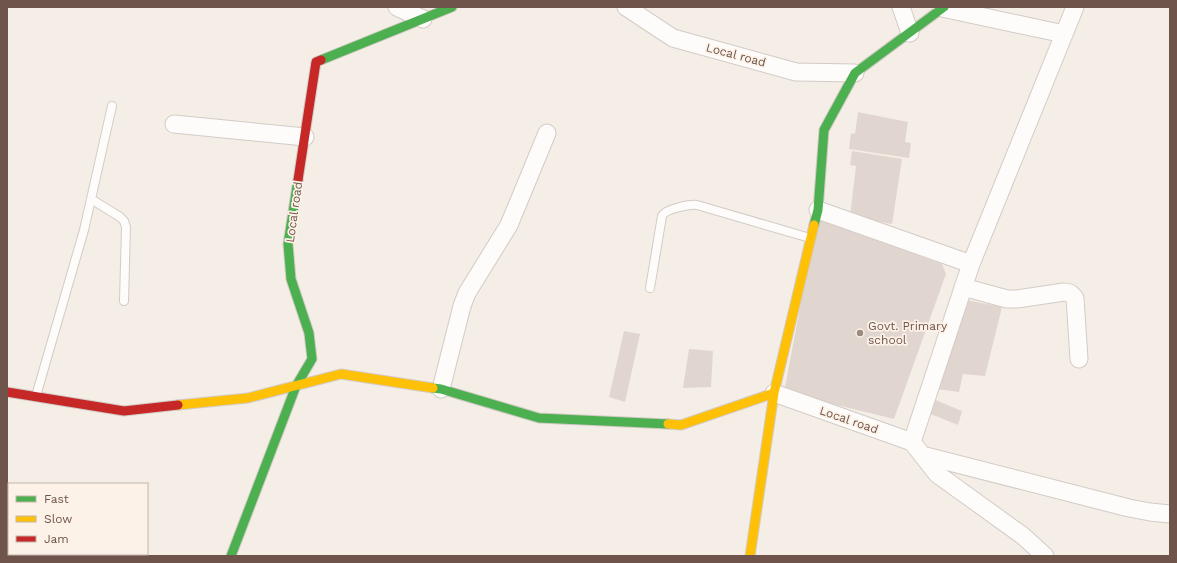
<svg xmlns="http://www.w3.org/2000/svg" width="1177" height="563" viewBox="0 0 1177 563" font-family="'Work Sans',sans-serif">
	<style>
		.building { fill: #e0d6cf }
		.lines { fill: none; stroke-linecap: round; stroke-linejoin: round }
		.lane-casing { stroke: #d3cbc5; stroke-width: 10 }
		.street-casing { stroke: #d3cbc5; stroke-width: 19 }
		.fast-casing { stroke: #d2cac4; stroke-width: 11 }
		.slow-casing { stroke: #d2cac4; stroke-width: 11 }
		.jam-casing { stroke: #d2cac4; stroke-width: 11 }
		.lane { stroke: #fdfcfb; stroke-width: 8 }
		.street { stroke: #fdfcfb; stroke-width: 17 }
		.fast { stroke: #4caf50; stroke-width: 9 }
		.slow { stroke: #ffc107; stroke-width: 9 }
		.jam { stroke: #c62828; stroke-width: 9 }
		.poi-dot { fill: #9d8a81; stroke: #fdf2e7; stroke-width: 1.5 }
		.labels { text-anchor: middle; stroke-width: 3.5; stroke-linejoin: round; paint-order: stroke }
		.street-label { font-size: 12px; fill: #6e544a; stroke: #fdf2e7 }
		.poi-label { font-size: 12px; fill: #6e544a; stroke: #fdf2e7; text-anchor: start }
	</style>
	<rect width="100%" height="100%" fill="#f4eee7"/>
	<path class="building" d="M 858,112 L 908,122 L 905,142 L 911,143 L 909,158 L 849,149 L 851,133 L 855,134 Z
		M 852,151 L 902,159 L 892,224 L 850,216 L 856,166 L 850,165 Z
		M 817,219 L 942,264 L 946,274 L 894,419 L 784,392 Z
		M 961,299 L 1002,307 L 985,376 L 963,374 L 959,392 L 937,389 Z
		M 624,331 L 640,334 L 625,402 L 609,397 Z
		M 689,349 L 713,351 L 711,387 L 683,388 Z
		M 933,399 L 962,411 L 958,425 L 928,413 Z"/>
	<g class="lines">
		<defs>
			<path id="lane" d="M 91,199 L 120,217 L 124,221 L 126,227 L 124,301
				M 650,288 L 662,216 C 665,209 690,204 697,205 L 810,238
				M 36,396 L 84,230 L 112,106"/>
			<path id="street" d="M 397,7 L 423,19
				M 626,7 L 673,38 L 796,72 L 855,73
				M 901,7 L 910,33
				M 942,8 L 1064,34
				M 174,124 L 305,137
				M 818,210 L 971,264
				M 963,287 L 1007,299 L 1017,299 L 1064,292 L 1070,293 L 1075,298 L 1079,359
				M 441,389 L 462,306 L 467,293 L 509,225 L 547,133
				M 774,393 L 912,442 L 937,474 L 1023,536 L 1045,556
				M 912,442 L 971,264 L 1075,7
				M 922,455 L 1129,508 L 1150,512 L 1170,514"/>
			<path id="fast" d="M 321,60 L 452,7
				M 814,225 L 818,210 L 824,130 L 855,73 L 944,7
				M 433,388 L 441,389 L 539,418 L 668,424
				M 231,556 L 296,386 L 312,359 L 309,333 L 291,279 L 288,244 L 298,180"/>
			<path id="slow" d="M 178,405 L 248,398 L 341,374 L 433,388
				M 668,424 L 681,425 L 774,393
				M 750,556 L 774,393 L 814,225"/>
			<path id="jam" d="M 298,180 L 316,62 L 321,60
				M 7,392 L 124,411 L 178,405"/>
		</defs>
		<use href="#lane" class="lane-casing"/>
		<use href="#street" class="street-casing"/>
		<use href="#fast" class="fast-casing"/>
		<use href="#slow" class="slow-casing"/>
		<use href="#jam" class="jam-casing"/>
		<use href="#lane" class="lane"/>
		<use href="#street" class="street"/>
		<use href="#fast" class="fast"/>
		<use href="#slow" class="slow"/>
		<use href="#jam" class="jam"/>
	</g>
	<circle class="poi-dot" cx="860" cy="333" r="4"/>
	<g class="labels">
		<g class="street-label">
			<text transform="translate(736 55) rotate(15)" y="4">Local road</text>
			<text transform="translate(294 212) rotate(-82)" y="4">Local road</text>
			<text transform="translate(849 420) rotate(19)" y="4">Local road</text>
		</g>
		<g class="poi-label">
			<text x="868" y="330">Govt. Primary<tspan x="868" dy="14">school</tspan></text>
		</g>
	</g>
	<rect width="1177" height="563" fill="none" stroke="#6e544a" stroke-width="16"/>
	<rect x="8" y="483" width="140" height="72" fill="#fdf2e7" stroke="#c4b3a8"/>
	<rect x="16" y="496" width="20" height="6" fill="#4caf50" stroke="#c4b3a8"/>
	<text x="44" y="503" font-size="12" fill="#6e544a">Fast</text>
	<rect x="16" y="516" width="20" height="6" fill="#ffc107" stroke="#c4b3a8"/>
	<text x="44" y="523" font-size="12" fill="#6e544a">Slow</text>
	<rect x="16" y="536" width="20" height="6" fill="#c62828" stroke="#c4b3a8"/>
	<text x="44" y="543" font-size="12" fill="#6e544a">Jam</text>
</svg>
